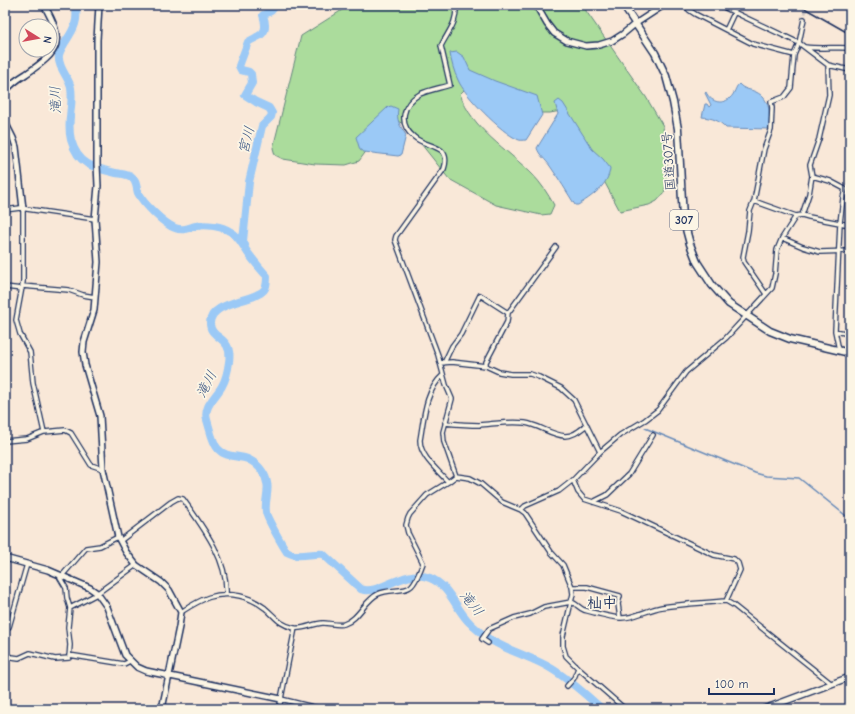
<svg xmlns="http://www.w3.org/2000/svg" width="855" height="714" viewBox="0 0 855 714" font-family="'Comic Neue','Klee One',sans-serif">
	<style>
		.green { fill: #abdc9c; stroke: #63867d }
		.water { fill: #9bc9f6; stroke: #688bb9 }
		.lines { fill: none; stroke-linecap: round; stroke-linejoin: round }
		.stream { stroke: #688bb9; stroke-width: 1.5 }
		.river { stroke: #9bc9f6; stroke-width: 8 }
		.street-tunnel { stroke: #cdc3c0; stroke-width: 3.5; stroke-dasharray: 3.5 2; stroke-linecap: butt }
		.street-casing { stroke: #1b2f5e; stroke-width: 6 }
		.secondary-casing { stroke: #1b2f5e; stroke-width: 8 }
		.primary-casing { stroke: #1b2f5e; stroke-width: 8 }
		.highway-casing { stroke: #1b2f5e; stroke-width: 9 }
		.street { stroke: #fcf5e5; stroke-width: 3.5 }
		.secondary { stroke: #fcf5e5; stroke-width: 5 }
		.primary { stroke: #fcf5e5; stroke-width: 5.5 }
		.highway { stroke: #fcf5e5; stroke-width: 6 }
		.rail { stroke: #1b2f5e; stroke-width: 1.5 }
		.labels { text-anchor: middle; stroke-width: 3.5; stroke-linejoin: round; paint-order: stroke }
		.shield { fill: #fcf5e5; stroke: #5e6a86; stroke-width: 1 }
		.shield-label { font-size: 12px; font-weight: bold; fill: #1b2f5e }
		.street-label { font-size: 13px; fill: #1b2f5e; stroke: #fcf5e5 }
		.water-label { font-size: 14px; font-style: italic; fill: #3b5684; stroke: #fcf5e5 }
		.quarter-label { font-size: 15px; font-weight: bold; fill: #1b2f5e; stroke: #fcf5e5 }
	</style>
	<rect width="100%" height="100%" fill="#f9e8d8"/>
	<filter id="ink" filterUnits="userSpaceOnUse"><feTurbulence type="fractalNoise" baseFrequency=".025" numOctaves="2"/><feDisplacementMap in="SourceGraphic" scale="8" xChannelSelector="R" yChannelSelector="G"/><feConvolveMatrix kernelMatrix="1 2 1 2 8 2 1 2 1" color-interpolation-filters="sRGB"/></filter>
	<g filter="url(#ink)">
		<path class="green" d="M 350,5 L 585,5 L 586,11 L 646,97 L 663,126 L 668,175 L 664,193 L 657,201 L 649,205 L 620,211 L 567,112 L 561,111 L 550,113 L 537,113 L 466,88 L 460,94 C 472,129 507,149 532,174 C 541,183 548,194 554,205 L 550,214 L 541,215 L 496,205 L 449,179 L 406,125 L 397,121 L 373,142 L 359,161 L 346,165 L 315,164 L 283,159 L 275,155 L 273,148 L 301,36 Z"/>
		<path class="water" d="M 457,52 L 464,57 L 470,70 L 495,81 L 537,96 L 542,115 L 526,140 C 522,140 520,141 517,139 C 502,133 464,95 458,80 C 454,72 451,61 450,53 Z
			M 739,84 C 744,90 750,89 756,92 C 771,99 770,115 769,129 L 726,128 C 719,120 712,118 702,117 L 705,104 L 707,104 L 709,107 L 711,105 L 705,93 L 706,92 C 710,101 721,106 730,98 C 735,94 735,87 739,84 Z
			M 559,100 L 563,103 L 592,149 L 603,159 L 610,168 C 609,185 591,197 578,205 L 575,205 C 567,192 559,179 550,166 C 546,160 539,155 537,148 L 558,114 L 555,103 Z
			M 391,106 L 398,109 C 396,120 400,126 406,135 L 401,155 L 398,156 L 364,152 L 360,150 L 356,137 L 388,107 Z"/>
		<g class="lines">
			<path class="stream" d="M 645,428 L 755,473 L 766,476 L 799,478 L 850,519"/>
			<path class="river" d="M 75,5 C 79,20 74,29 66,41 C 63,46 60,50 59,55 C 57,67 69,77 71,88 C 74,106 66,121 71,140 C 78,165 94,168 116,173 C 121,174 127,174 131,177 C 137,181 136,187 138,193 C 143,203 164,224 175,228 C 183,231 188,228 196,226 C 206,224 222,226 231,232 C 240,237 242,245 248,253 C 254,261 260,269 267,276 C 267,281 267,287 264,290 C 254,302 209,301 210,324 C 211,340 233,336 229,362 C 228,370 226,379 222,386 C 216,397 203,406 207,420 C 210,429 212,442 218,449 C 230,462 248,450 262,471 C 273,487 264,497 266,512 C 266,517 284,548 287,552 C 289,553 294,555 296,555 C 305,556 314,553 323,554 L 361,589 C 379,597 403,567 430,578 C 450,586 456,610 470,623 C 475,628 481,633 486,637 C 506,651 531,656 552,669 C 570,680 586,695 602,709
				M 245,245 L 243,241 L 249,182 L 262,126 L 271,117 L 272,113 L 269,108 L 256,102 L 245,95 L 252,83 L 251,74 L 249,72 L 241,70 L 239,66 L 248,42 C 255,37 266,36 265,25 C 265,22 264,18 263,15 L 271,11 L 276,5"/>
			<path class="street-tunnel" d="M 804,19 L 806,5"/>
			<defs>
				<path id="street" d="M 685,5 L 689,10 L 695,14 L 753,44 L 794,55
					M 719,5 L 799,43 L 828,65 L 850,70
					M 726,30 L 734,13
					M 805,47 C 820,49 835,47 850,48
					M 812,176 L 830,181 L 845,189 L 843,198 L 840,223 L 835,331 L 839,350
					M 754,201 L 796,216
					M 23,209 L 23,282 L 16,320 L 20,334 L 30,352 L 33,383 L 44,432
					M 5,210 L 20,208 L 95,219
					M 802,215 L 809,194 L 812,176 L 810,165 L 819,139 L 829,95 L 828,65
					M 782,238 L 803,247 L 820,252 L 850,251
					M 22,286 L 69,290 L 83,295 L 95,297
					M 5,287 L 22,289
					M 766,294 L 744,262 L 743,257 L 748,231 L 750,211 L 754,201 L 764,149 L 771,130 L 772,108 L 771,102 L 784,97 L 791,88 L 794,55 L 799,43 L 804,19
					M 835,331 L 850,334
					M 440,363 L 452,362 L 486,366 L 499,372 L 511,374 L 530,374 L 539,377 L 561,388 L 574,400 L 600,452
					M 444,363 L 452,346 L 461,334 L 480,295 L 508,313
					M 486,366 L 486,362 L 507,322 L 508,313 L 556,247
					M 443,375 C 425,391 424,418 420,440 C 420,457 438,470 448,482
					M 445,423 C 456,424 467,425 479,425 C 494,424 509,421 525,423 C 539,425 551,435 565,436 C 574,436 580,430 587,425
					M 5,441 L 27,439 L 44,432 L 65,430 L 71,433 L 91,465 L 103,469
					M 456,476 L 444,442 L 443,432 L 452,399 L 446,385 L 438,355 L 395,240 L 396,236 L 444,169 C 446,163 447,156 442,151 C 435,145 422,144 414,137 C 398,124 402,104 420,94 C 429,90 440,88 450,85 L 441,46 C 449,30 457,24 456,5
					M 573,480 L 578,492 L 584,499 L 621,511 L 714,555 L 734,559 L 738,563 L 740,570 L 726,601
					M 593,502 L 607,495 L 629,474 L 653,435
					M 521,510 L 525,506 L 559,491 L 573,480 L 600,452 L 620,435 L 645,420 L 658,410 L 686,372 L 726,338 L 772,288 L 775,274 L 777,250 L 782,238 L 796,216 L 802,215 L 809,217 L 850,225
					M 120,541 L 171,502 L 178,498 L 183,499 C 202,526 228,559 226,594
					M 572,587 L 587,587 L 620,596 L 618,604 L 620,618
					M 70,608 L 95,595 L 136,565
					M 181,612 C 201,599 216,591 240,596 C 249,598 257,602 265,608 C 276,617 278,624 294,628 C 303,630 314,623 323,623 C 330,623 338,626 344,624 C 359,619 365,600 378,594 C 388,589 404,592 410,587 C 415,584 421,569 423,563 L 408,533 L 406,525 L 408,518 L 410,514 L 427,495 L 448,482 L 456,476 L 470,478 L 481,484 L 502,502 L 521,510 L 525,513 L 551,552 L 563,565 L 572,587 L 573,594 L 563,636 L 563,646 L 566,656 L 578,668 L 625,709
					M 5,627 L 9,627 L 27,564
					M 295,628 L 281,699 L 321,709
					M 488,643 L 482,639 L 489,629 L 514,618 L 530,614 L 544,607 L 571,602 C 576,603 579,608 584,610 C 595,613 609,617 620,618 C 632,619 649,609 662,607 C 683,604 705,603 726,601 L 733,605 L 832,684
					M 69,655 L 124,664 L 130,661
					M 5,656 L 19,658 L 30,653 L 55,659 L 69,658 L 70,645 L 68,627 L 70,608 L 67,598 L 66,588 L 60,578 L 86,548 L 100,546 L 118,537
					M 567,686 L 574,678 L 578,668
					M 279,709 L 281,699"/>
				<path id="secondary" d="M 99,5 L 97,40 L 97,164 L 98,186 L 95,219 L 98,262 L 94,310 L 84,342 L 83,352 L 85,365 L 100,416 L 103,469 L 118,537 L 126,552 L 136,565 L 161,582 L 169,590 L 181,612 L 179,627 L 162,709
					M 536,5 L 547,24 L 554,33 L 567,41 L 586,46 L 599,45 L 612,41 L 623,34 L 635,24 L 664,5
					M 5,92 C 10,84 18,79 26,74 C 60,51 65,42 44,5
					M 5,122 L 13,138 L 16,147 L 23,209
					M 5,558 L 48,570 L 90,588 L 97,593 L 107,607 L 125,655 L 137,667 L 146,671 L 281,699"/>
				<path id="primary" d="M 764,709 L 850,677"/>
				<path id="highway" d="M 623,5 L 655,53 L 666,76 L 673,102 L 678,129 L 683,218 L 690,244 L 697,262 L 712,285 L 729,304 L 770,331 L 790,339 L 850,353"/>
			</defs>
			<use href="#street" class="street-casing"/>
			<use href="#secondary" class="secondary-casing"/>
			<use href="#primary" class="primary-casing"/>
			<use href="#highway" class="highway-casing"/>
			<use href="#street" class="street"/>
			<use href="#secondary" class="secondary"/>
			<use href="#primary" class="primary"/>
			<use href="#highway" class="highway"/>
			<path class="rail" d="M 799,5 L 850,34"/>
		</g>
	</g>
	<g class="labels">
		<rect class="shield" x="670" y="210" width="28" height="20" rx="3"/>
		<g class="shield-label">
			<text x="684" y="224">307</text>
		</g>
		<g class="street-label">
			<text transform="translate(668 161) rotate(-94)" y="5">国道307号</text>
		</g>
		<g class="water-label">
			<text transform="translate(55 100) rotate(-92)" y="5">滝川</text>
			<text transform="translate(246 140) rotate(-75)" y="5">宮川</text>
			<text transform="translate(206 384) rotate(-63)" y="5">滝川</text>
			<text transform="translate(472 603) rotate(51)" y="5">滝川</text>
		</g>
		<g class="quarter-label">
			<text x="602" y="608">杣中</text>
		</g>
	</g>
	<rect width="855" height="714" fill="none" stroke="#fcf5e5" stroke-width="20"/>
	<rect x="10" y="10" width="835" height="694" fill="none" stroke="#1b2f5e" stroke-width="1.5" filter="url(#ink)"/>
	<g transform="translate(38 38) rotate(101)"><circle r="19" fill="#fcf5e5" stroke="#a2a6af"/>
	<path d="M0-3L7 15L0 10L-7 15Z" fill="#d1495b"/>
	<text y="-6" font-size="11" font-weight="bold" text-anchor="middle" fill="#1b2f5e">N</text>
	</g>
	<path d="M709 688v6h65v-6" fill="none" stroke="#1b2f5e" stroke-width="2"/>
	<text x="715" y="688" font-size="12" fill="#1b2f5e" stroke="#fcf5e5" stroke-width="3" paint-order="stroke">100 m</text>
</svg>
